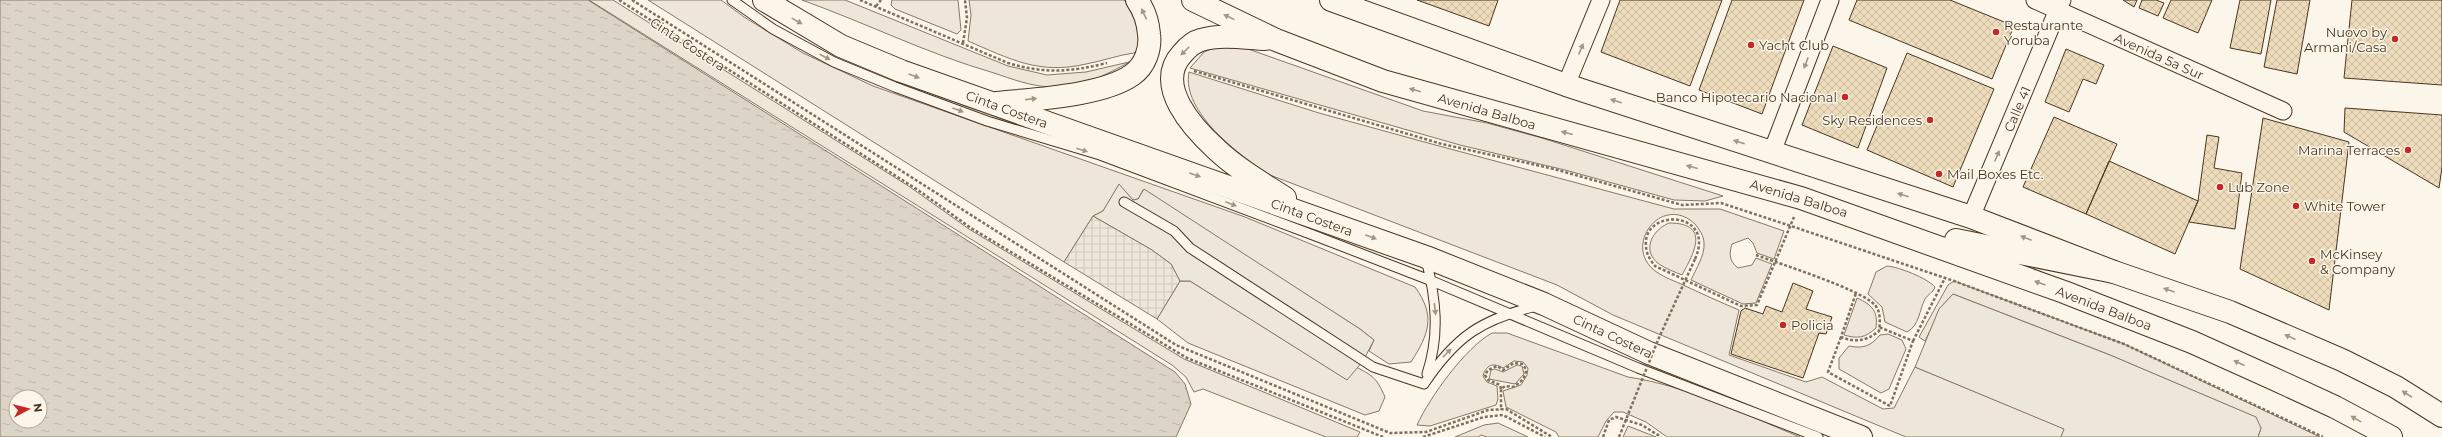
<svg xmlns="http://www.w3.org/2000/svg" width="2442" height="437" viewBox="0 0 2442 437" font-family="Montserrat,sans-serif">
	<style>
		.green { fill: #ede6d9; stroke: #887966 }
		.parking { fill: #ede7d9; stroke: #887966 }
		.plaza { fill: url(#plaza-grid); stroke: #887966 }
		.water { fill: url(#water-ripples); stroke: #887966; fill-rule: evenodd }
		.building { fill: url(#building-cross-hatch); stroke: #4a3520 }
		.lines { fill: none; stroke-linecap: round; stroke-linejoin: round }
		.service-casing { stroke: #4a3520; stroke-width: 11 }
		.minor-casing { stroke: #4a3520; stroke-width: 19 }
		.secondary-casing { stroke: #4a3520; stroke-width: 24 }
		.trunk-casing { stroke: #4a3520; stroke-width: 24 }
		.path { stroke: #7f6f5c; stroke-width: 2.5; stroke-dasharray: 3 2; stroke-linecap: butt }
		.service { stroke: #fbf6e9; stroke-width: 9 }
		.minor { stroke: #fbf6e9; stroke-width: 17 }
		.secondary { stroke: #fbf6e9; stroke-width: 22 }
		.trunk { stroke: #fbf6e9; stroke-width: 22 }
		.path-bridge { stroke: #7f6f5c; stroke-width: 2.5; stroke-dasharray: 3 2; stroke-linecap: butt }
		.oneway { fill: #a29684 }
		.poi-dot { fill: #c62828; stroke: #fbf6e9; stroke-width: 1.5 }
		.labels { text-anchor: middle; stroke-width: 3; stroke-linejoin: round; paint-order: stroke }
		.poi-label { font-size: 13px; fill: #4a3520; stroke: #fbf6e9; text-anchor: start }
		.street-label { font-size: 13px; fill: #4a3520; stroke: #fbf6e9 }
	</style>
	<defs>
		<pattern id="plaza-grid" width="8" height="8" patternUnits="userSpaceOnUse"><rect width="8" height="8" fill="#ede7d9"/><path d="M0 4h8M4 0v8" fill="none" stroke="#cdc7ba"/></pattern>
		<pattern id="water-ripples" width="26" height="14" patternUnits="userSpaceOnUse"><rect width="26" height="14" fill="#dcd4c6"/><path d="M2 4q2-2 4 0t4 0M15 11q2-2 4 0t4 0" fill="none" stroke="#beb7aa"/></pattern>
		<pattern id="building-cross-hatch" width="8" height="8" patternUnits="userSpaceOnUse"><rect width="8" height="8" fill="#ecdcbc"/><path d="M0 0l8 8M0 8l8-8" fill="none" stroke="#ccbda1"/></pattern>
	</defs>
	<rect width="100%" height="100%" fill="#fbf6e9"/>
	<path class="green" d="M 589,0 L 613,0 L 910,187 L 969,229 L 1184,359 L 1360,432 L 1357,437 L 1326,437 L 1203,389 L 1194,392 L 1186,377 L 1172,365 Z
		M 648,0 L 721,0 L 744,17 L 803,53 L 873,86 L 1245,217 L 1415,287 C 1436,316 1429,334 1411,362 L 1389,364 L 1369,351 L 1374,340 L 1360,329 L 1143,190 L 1138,199 L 1133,200 L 1119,185 L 1103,211 L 1093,216 L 1064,262 Z
		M 802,0 L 845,0 L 1008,66 L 1047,75 L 1086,72 L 1129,62 C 1107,75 1077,89 1050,87 C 1030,86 1012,79 994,73 C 928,54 866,23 802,0 Z
		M 892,0 L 958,0 L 961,30 L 957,34 L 895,9 L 891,5 Z
		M 969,0 L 1124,0 C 1137,14 1138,30 1139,48 L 1134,53 C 1118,55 1103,61 1086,64 C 1039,75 1010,59 968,41 L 971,15 Z
		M 1219,46 L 1238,46 L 1251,50 L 1423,111 L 1487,123 L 1542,138 L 1723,196 L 1705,201 L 1674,200 L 1565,170 L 1460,145 L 1190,68 L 1204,52 Z
		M 1189,72 L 1319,113 L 1428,143 L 1674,209 L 1720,209 L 1784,231 L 1774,259 L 1757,253 L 1753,243 L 1748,238 L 1732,244 C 1729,254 1729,261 1738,268 L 1752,265 L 1756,258 L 1772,264 L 1756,303 L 1743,304 L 1691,280 C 1696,269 1705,255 1704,243 C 1704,236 1699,229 1695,224 C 1662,193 1623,245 1654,270 C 1661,276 1672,280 1681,284 C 1700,293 1720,302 1739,310 L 1729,355 L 1806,382 L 1822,377 L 1883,409 L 1894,408 L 1915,367 L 2065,429 L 2061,437 L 1906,437 L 1613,315 L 1557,285 L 1270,175 C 1240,156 1181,112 1189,72 Z
		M 1669,223 C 1711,223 1694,253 1682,275 C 1675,272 1666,269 1659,264 C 1641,251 1652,230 1669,223 Z
		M 1887,266 C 1899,267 1927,278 1935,287 C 1933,293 1928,294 1925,299 C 1919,310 1920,325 1907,332 L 1885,322 L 1882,307 L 1868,294 L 1876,272 Z
		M 1180,281 L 1190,281 L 1346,379 L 1356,367 C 1374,376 1377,379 1385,397 L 1379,411 L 1365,415 L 1188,343 L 1157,319 Z
		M 1954,281 L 2124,344 L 2320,437 L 2258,437 L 2261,428 L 2255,417 L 2110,355 L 1953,294 L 1942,306 L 1925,341 L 1919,337 L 1948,285 Z
		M 1857,298 C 1873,305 1878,312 1876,328 C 1865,338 1858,339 1844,335 Z
		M 1492,333 L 1507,333 L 1628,377 C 1688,386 1744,414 1800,437 L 1667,437 L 1646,422 L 1623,412 L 1614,412 L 1606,421 L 1598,437 L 1559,437 L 1556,432 L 1506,407 L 1503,391 L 1521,385 L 1527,375 L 1528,368 L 1523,362 L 1514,361 L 1503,368 C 1493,362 1486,365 1483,376 L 1487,382 L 1497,386 L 1498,399 L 1496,405 L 1430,426 L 1417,425 C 1430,397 1465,348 1492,333 Z
		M 1888,334 L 1902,340 L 1906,349 L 1889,389 L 1881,393 L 1839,369 L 1839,358 L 1849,346 C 1863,349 1871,346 1880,335 Z
		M 1517,365 L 1522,366 L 1524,374 L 1515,384 L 1489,379 L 1491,370 L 1495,369 L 1503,372 Z
		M 1498,423 L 1528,437 L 1487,437 L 1481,435 L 1478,437 L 1455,437 L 1484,425 Z
		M 1628,426 L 1656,437 L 1623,437 Z"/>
	<path class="parking" d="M 1119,184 L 1133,200 L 1138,199 L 1144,189 L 1360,329 L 1374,340 L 1363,361 L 1347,380 L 1190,281 L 1180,281 L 1171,264 L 1152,250 L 1093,216 L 1103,211 Z
		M 1953,294 L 2110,355 L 2256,417 L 2261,428 L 2258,437 L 2061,437 L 2064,429 L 1915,367 L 1939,309 Z"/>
	<path class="plaza" d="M 1093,216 L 1152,250 L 1171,264 L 1180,281 L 1157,319 L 1064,262 Z"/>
	<path class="water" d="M 0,0 L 588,0 L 1175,372 L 1185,384 L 1191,404 L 1176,437 L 0,437 ZM 16,397 L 40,397 L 40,421 L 16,421 Z"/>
	<path class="building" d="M 1417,0 L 1498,0 L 1489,26 Z
		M 1620,0 L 1722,0 L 1690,86 L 1601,52 Z
		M 1732,0 L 1804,0 L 1762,114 L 1699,90 Z
		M 1857,0 L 1950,0 L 2014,26 L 1992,79 L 1849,20 Z
		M 2123,0 L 2137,0 L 2134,7 Z
		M 2142,0 L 2156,0 L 2164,3 L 2158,16 L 2139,8 Z
		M 2171,0 L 2212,0 L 2198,33 L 2163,18 Z
		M 2240,0 L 2271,0 L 2261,54 L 2230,48 Z
		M 2277,0 L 2310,0 L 2297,74 L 2264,67 Z
		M 2352,0 L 2442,0 L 2442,85 L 2344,78 Z
		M 1833,46 L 1887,68 L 1858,148 L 1802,125 Z
		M 2066,49 L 2104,65 L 2096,84 L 2083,79 L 2069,112 L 2045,102 Z
		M 1907,53 L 1994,89 L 1953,187 L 1867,150 Z
		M 2345,108 L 2442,115 L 2442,167 L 2439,188 L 2344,132 Z
		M 2054,117 L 2117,144 L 2086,214 L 2023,187 Z
		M 2263,118 L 2349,142 L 2329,310 L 2240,269 Z
		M 2207,135 L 2219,137 L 2214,168 L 2242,173 L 2235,229 L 2189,222 L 2198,201 Z
		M 2109,161 L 2198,201 L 2175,254 L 2086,214 Z
		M 1793,283 L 1813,291 L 1806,309 L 1832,317 L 1826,334 L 1819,333 L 1803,378 L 1731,354 L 1741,311 L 1745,308 L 1763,314 L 1766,306 L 1782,312 Z"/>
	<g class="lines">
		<defs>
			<path id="service" d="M 732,0 L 773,29 L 834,62 L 895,87 L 987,121 L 1100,155 L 1313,235 L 1432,281 L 1638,368 L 1818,437
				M 1124,202 L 1174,231 L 1190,248 L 1373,367 L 1424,384
				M 1426,259 C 1436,299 1440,334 1427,374
				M 1424,384 C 1456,336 1482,319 1537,306"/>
			<path id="minor" d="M 2035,0 L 2283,111
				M 1566,85 L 1601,0
				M 1772,152 L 1830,0
				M 1971,217 L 2062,0"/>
			<path id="secondary" d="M 1331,0 L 1566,85 L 1971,217 L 2114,272 L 2230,312 L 2342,360 L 2396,387 L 2442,416"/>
			<path id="trunk" d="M 764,0 L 841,46 L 901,71 L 1426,257 L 1544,304 L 1649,353 L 1861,437
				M 1193,0 L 1276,40 L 1383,81 L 1801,198 L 2064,292 L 2192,342 L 2272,378 L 2335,407 L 2391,437
				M 1265,39 C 1244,38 1221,34 1201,40 C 1193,42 1187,48 1182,54 C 1153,85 1194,129 1216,149 C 1237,169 1262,183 1285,198
				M 997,103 C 1034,99 1102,96 1132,75 C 1145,66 1151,49 1149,34 C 1148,22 1144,10 1137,0
				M 1956,240 L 2114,272"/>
		</defs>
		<use href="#service" class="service-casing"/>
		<use href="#minor" class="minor-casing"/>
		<use href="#secondary" class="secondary-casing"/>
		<use href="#trunk" class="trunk-casing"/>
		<path class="path" d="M 619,0 L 918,190 L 971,228 L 1187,358 L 1383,437
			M 632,0 L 1176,345 L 1390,433 L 1426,432 L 1488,410 L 1506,409 L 1552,437
			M 860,0 L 1008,63 C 1044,74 1071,72 1107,63
			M 876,6 L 881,0
			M 963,43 L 967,18 L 965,0
			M 1194,71 L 1442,144 L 1554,169 L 1682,205 L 1721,203 L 1791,226 L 1954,281 L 2124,344 L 2323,437
			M 1756,255 C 1780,264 1860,289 1875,305 C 1881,312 1880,322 1879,331 C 1866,341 1856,343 1841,337 L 1856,293
			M 1695,259 C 1718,208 1635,207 1647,252 C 1648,257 1652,262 1655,266 L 1741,306 L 1757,305 L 1794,217
			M 1841,337 L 1828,372 L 1890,406 L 1913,341 L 1879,327
			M 1913,341 L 1945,278
			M 1501,389 L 1500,385 L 1488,380 L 1485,375 L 1488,370 L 1497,366 L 1503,370 L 1514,363 L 1522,364 L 1526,369 C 1526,378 1520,383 1513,387 L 1505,386 L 1501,389 L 1501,410
			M 1423,437 L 1484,417 L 1503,415 L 1545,437
			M 1603,437 L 1609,420 L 1616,417 L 1642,425 L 1661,437
			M 1619,437 L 1621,432"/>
		<use href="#service" class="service"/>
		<use href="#minor" class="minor"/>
		<use href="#secondary" class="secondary"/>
		<use href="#trunk" class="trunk"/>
		<path class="path-bridge" d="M 1621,432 L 1658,340 L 1695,259"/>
	</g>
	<defs><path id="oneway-solid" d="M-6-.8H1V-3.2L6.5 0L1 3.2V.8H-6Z"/></defs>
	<g class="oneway">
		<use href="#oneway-solid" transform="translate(1144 14) rotate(-115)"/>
		<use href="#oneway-solid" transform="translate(1229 17) rotate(-154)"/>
		<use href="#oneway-solid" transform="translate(797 21) rotate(29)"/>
		<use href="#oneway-solid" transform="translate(1581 49) rotate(-67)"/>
		<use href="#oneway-solid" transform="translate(1185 51) rotate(135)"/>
		<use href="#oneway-solid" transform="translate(825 57) rotate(28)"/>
		<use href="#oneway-solid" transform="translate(1806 63) rotate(111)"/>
		<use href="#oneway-solid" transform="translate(914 76) rotate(20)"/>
		<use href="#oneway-solid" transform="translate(1415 90) rotate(-164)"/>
		<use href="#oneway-solid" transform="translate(1031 99) rotate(-7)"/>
		<use href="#oneway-solid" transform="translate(1616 101) rotate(-162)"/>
		<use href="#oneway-solid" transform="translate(958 110) rotate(20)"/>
		<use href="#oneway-solid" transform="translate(1567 133) rotate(-165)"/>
		<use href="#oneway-solid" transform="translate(1739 142) rotate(-162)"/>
		<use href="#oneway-solid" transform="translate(1082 150) rotate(17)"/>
		<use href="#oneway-solid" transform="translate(1997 156) rotate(-67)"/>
		<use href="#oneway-solid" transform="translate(1692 167) rotate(-165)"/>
		<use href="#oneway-solid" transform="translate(1195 175) rotate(19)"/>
		<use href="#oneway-solid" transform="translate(1903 195) rotate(-162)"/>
		<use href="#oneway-solid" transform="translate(1231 204) rotate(21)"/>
		<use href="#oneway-solid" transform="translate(1371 237) rotate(20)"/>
		<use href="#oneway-solid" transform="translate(2026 238) rotate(-159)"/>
		<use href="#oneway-solid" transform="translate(2040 283) rotate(-160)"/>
		<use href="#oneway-solid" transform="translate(2169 290) rotate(-161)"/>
		<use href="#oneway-solid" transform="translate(1435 309) rotate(83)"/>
		<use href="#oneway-solid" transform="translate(2290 337) rotate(-156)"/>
		<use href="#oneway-solid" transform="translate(1447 353) rotate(-45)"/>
		<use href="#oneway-solid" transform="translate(2239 363) rotate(-156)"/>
		<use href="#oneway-solid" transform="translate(2407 394) rotate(-147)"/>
		<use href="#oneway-solid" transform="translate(2356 419) rotate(-151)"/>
	</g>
	<g class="poi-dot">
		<circle cx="1996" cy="32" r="4"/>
		<circle cx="2395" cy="39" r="4"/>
		<circle cx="1751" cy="45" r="4"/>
		<circle cx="1845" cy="97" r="4"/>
		<circle cx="1930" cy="120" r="4"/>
		<circle cx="2408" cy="150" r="4"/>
		<circle cx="1939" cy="174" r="4"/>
		<circle cx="2220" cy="187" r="4"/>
		<circle cx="2296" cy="206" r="4"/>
		<circle cx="2312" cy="261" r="4"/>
		<circle cx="1783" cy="325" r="4"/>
	</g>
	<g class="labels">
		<g class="poi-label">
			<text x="2004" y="30">Restaurante<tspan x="2004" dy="15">Yoruba</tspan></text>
			<text x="2387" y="37" text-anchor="end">Nuovo by<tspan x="2387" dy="15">Armani/Casa</tspan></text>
			<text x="1759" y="50">Yacht Club</text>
			<text x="1837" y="102" text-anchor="end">Banco Hipotecario Nacional</text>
			<text x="1922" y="125" text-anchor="end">Sky Residences</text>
			<text x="2400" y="155" text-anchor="end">Marina Terraces</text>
			<text x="1947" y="179">Mail Boxes Etc.</text>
			<text x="2228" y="192">Lub Zone</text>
			<text x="2304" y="211">White Tower</text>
			<text x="2320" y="259">McKinsey<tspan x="2320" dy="15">&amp; Company</tspan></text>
			<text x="1791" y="330">Policia</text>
		</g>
		<g class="street-label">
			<text transform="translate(688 44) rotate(33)" y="5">Cinta Costera</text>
			<text transform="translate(2159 56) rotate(24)" y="5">Avenida 5a Sur</text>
			<text transform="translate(1007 109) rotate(20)" y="5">Cinta Costera</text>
			<text transform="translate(2017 109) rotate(-67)" y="5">Calle 41</text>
			<text transform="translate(1487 111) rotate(16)" y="5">Avenida Balboa</text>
			<text transform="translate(1799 198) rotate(17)" y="5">Avenida Balboa</text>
			<text transform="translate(1312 217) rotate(20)" y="5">Cinta Costera</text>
			<text transform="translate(2104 308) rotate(21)" y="5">Avenida Balboa</text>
			<text transform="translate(1613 336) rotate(25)" y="5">Cinta Costera</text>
		</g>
	</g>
	<g transform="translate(28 409) rotate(83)"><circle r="19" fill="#fbf6e9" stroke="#b4a999"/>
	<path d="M0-3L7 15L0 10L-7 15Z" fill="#c62828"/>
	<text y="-6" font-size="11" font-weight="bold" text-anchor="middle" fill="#4a3520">N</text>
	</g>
</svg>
